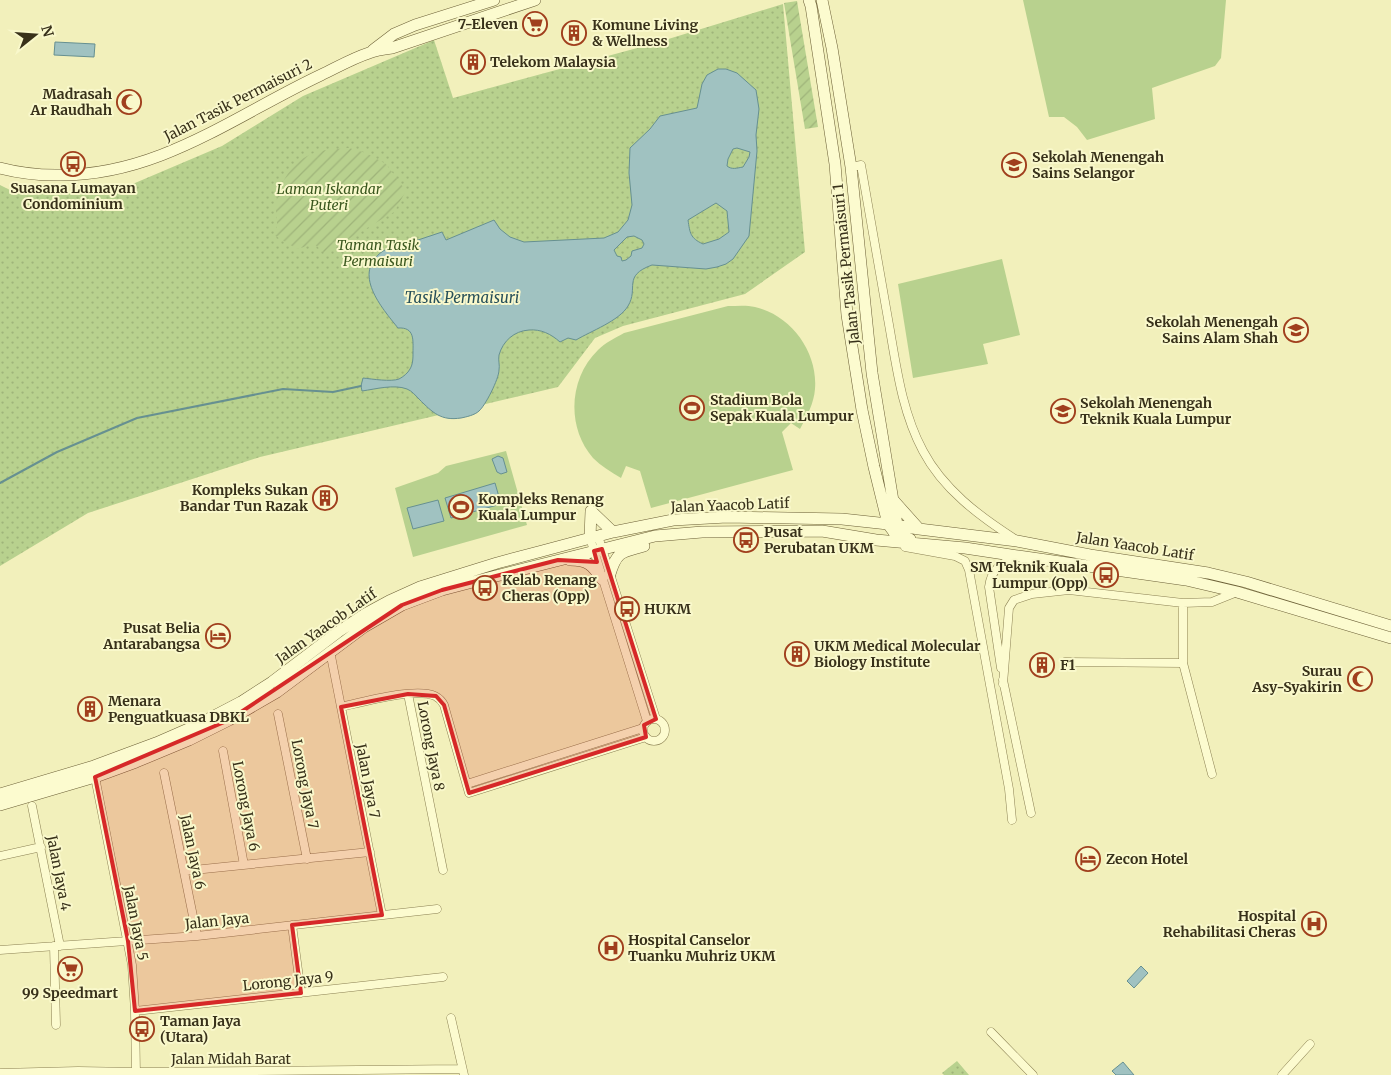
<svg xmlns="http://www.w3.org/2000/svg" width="1391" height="1075" viewBox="0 0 1391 1075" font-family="Merriweather,serif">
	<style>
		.grass { fill: #b8d18e }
		.park { fill: url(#park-dots) }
		.garden { fill: url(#garden-furrows) }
		.water { fill: #a0c2c1; stroke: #669091; fill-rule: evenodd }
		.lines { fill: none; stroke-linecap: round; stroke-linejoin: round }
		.stream { stroke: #669091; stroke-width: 2 }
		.street-casing { stroke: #8b8053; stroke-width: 9 }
		.secondary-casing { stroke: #6c6037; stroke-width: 12 }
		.street { stroke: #fcfbcf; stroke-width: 8 }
		.secondary { stroke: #fcfbcf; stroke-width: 11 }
		.marked { fill: #d62828; fill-opacity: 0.2; stroke: #d62828; stroke-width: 4; stroke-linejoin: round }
		.labels { text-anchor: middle; stroke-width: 4; stroke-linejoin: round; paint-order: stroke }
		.poi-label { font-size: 14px; font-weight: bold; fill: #38311a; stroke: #f9f8cb; text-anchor: start }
		.street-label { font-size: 14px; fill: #38311a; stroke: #f9f8cb }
		.park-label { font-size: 14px; font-style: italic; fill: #3a571e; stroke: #f9f8cb }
		.water-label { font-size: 15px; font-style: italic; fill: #27505a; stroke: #f9f8cb }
	</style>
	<defs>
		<pattern id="park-dots" width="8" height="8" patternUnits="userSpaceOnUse" patternTransform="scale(1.25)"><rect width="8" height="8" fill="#b8d18e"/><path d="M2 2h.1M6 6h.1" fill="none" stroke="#9fb47a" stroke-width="1.8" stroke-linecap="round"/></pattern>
		<pattern id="garden-furrows" width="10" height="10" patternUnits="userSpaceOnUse" patternTransform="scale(1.25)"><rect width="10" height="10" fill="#b8d18e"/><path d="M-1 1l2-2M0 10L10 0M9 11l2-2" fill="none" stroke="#9fb47a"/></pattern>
	</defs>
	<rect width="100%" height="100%" fill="#f2f0bb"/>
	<path class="grass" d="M 1023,0 L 1226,0 L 1221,58 L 1215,66 L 1152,88 L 1155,119 L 1087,140 L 1077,127 L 1064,117 L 1049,117 Z
		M 1002,259 L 1020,335 L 983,344 L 988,364 L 913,378 L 898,284 Z
		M 728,306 C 737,306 747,305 755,307 C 791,315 818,352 815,389 C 814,403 807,416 800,429 L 791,423 L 782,432 L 793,470 L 651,508 L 640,471 L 626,466 L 621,478 C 611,472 601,466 593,458 C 566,427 569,378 598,350 C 605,343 615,338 624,333 Z
		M 506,451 L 527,525 L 413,557 L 395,488 L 438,473 L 446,466 Z"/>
	<path class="park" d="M 783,4 L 805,252 L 745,294 L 623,326 L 595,338 L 558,387 L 260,457 L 88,513 L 0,566 L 0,185 L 10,190 L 91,194 L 135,183 L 222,146 L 303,96 L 434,40 L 453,98 L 652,44 Z
		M 957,1061 L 969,1075 L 944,1075 L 942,1073 Z"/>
	<path class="garden" d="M 797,1 L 818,127 L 805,129 L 784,3 Z
		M 349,148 L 366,153 L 386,164 L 406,191 L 394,212 L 325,253 L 314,244 L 297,249 L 274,235 C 280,223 275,217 276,205 C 278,184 293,160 314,153 C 325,149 337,149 349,148 Z"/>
	<path class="water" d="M 55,42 L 95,44 L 94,57 L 54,55 Z
		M 718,69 L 726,69 L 737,73 L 756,90 L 759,109 L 756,135 L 757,151 L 749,236 L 733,259 L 726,264 L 717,267 L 706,269 L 652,265 C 622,276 639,288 628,306 C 619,321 591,331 576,340 L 568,338 L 560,342 C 551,334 541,329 529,330 C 514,331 503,341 499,355 C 498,361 500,365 499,370 C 499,379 485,406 479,411 C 475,415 466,417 461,418 C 441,421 433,413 419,399 C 415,395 412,391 407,389 C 394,384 376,389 362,391 L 361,386 L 363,378 C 372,379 391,382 399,379 C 403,377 408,373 410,369 C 413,364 413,358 413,353 C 413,340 415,327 398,328 C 382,308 351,273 383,251 C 386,249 393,248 397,247 C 412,242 427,237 442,232 L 446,240 L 494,220 L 500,229 L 510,237 L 524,242 L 604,238 L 618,232 L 628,220 L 632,205 L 629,173 L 630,148 L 650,129 L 660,116 L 697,108 L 702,84 L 707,75 ZM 737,148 L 750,152 L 749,157 L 743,167 C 737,168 732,170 727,166 L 728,159 L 733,149 ZM 716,203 L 727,211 L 729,232 L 719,239 L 703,244 C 690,238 690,233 688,220 ZM 634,236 L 642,240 L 644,244 L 642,248 L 632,251 L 631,256 L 626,260 L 622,261 L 621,257 L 617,256 L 614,250 L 627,237 Z
		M 498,456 L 503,458 L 507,472 L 501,474 L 497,472 L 492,459 Z
		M 495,483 L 501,504 L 451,518 L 445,498 Z
		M 438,500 L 444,521 L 413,529 L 407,508 Z
		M 1141,966 L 1148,973 L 1134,988 L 1127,981 Z
		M 1123,1062 L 1134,1075 L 1116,1075 L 1112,1071 Z"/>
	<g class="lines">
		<path class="stream" d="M 0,483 L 57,452 L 137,418 L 283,389 L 333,392 L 361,386"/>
		<defs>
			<path id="street" d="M 851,167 L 861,165 C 870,216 879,268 888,319 C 896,363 901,410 923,451 C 943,489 979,516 1015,539
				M 598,536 L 656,719
				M 590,538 L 647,721
				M 905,547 L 955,556 L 965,561 L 969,570 L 1009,789 L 1012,820
				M 1183,603 L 1183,663 L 1212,774
				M 330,651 L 382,915
				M 1065,662 L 1183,663
				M 1001,668 L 989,587 C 991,569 1001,564 1016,556
				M 1003,680 L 1031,813
				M 1003,684 L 1009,608 L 1014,600 L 1032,594 L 1069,590 L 1183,603 L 1212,602 L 1237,592
				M 408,694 L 443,870
				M 341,707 C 363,702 416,687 435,696 C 439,698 442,701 444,705 L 469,793 L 646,737
				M 278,714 L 307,859
				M643 730a11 11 0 1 1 22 0a11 11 0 1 1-22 0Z
				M 223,751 L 244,865
				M 164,773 L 197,936
				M 95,777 L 132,965 L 135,1011 L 136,1075
				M 467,784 L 643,728
				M 32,806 L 60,946
				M 0,856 L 41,847
				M 184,871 L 370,852
				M 292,925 L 301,993
				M 54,946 L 56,1025
				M 0,950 L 197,936 L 437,909
				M 135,1011 L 443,977
				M 451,1018 L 464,1075
				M 991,1032 L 1033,1075
				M 0,1073 L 78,1071 L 136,1072 L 462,1069
				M 1282,1075 L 1310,1044"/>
			<path id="secondary" d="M 809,0 L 811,6 L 835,164 L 847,315 L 862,410 L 874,467 L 888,524 L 896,535 L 910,539
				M 822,0 L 832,48 L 851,167 L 872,373 L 897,525
				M 373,50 L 394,34 L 415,25 L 494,0
				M 0,168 C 19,173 37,175 56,175 C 157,177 234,116 321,75 C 336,68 353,58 369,53 C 376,50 384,49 392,48 L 535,0
				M 894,501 L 919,529
				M 591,511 L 613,532
				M 590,538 L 591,511
				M 570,560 C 588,560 592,565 602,579
				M 610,574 C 617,550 623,552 644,546
				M 0,794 L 94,766 L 156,743 L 195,726 L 241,702 L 272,682 L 338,632 L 365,614 L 389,601 L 420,587 L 497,563 L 542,551 L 613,532 L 673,520 L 727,517 L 842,519 L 888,524 L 919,529 L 1017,541 L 1090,555 L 1208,573 L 1246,582 L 1391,626
				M 0,805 L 95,777 L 136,762 L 189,740 L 229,720 L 277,692 L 364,627 L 402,605 L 442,590 L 484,579 L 655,536 L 702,532 L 822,531 L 876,540 L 965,548 L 1018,556 L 1186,580 L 1237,592 L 1391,638"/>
		</defs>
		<use href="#street" class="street-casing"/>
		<use href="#secondary" class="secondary-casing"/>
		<use href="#street" class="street"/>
		<use href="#secondary" class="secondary"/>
	</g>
	<path class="marked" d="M 602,549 L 656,719 L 644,725 L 646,737 L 469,793 L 444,705 L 436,696 L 408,694 L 341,707 L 382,915 L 292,925 L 301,993 L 135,1011 L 128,941 L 95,777 L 229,720 L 402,605 L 442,590 L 558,560 L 597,562 L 594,551 Z"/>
	<defs>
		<symbol id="supermarket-ring" viewBox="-11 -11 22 22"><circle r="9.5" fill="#f9f8cb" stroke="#a03f1d" stroke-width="1.5"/><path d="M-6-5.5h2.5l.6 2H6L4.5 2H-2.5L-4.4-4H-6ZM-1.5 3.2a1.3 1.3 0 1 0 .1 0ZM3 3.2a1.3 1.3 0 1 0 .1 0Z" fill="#a03f1d"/></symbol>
		<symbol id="building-ring" viewBox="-11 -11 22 22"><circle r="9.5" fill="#f9f8cb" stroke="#a03f1d" stroke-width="1.5"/><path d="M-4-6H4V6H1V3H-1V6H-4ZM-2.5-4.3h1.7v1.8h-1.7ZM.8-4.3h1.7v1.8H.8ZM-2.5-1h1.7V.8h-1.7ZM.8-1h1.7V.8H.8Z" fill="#a03f1d"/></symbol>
		<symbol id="mosque-ring" viewBox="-11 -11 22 22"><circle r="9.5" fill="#f9f8cb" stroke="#a03f1d" stroke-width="1.5"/><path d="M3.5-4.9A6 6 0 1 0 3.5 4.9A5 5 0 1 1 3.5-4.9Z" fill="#a03f1d"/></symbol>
		<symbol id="bus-ring" viewBox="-11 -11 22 22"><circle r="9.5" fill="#f9f8cb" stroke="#a03f1d" stroke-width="1.5"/><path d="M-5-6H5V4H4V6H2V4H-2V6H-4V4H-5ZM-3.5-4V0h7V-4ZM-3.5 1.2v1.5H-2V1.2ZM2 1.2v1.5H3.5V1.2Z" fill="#a03f1d"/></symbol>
		<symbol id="school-ring" viewBox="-11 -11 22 22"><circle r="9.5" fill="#f9f8cb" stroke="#a03f1d" stroke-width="1.5"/><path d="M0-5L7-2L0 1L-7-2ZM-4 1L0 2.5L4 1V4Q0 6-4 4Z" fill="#a03f1d"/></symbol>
		<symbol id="stadium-ring" viewBox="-11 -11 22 22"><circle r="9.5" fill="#f9f8cb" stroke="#a03f1d" stroke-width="1.5"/><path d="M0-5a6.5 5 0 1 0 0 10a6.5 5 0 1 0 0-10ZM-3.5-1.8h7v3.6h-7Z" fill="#a03f1d"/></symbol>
		<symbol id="hotel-ring" viewBox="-11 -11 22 22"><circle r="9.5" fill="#f9f8cb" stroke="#a03f1d" stroke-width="1.5"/><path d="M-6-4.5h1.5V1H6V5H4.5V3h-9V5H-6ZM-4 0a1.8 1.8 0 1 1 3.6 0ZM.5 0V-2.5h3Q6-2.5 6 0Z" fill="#a03f1d"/></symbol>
		<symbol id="hospital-ring" viewBox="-11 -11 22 22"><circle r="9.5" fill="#f9f8cb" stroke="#a03f1d" stroke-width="1.5"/><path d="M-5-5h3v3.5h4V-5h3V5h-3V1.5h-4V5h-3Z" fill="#a03f1d"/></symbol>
	</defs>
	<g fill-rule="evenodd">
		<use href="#supermarket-ring" x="521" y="10" width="28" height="28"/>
		<use href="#building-ring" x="560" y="19" width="28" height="28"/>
		<use href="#building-ring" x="459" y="48" width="28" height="28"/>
		<use href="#mosque-ring" x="115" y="88" width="28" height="28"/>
		<use href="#bus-ring" x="59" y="150" width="28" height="28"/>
		<use href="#school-ring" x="1000" y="151" width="28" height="28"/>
		<use href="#school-ring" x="1282" y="316" width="28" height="28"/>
		<use href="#stadium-ring" x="678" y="394" width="28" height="28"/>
		<use href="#school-ring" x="1049" y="397" width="28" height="28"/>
		<use href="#building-ring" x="311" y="484" width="28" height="28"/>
		<use href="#stadium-ring" x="447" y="493" width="28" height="28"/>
		<use href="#bus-ring" x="732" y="526" width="28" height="28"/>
		<use href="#bus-ring" x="1092" y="561" width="28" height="28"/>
		<use href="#bus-ring" x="471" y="574" width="28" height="28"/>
		<use href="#bus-ring" x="613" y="595" width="28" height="28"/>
		<use href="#hotel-ring" x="204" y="622" width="28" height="28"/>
		<use href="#building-ring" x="783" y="640" width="28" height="28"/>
		<use href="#building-ring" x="1028" y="651" width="28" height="28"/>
		<use href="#mosque-ring" x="1346" y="665" width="28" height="28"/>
		<use href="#building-ring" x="76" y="695" width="28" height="28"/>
		<use href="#hotel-ring" x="1074" y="845" width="28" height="28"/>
		<use href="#hospital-ring" x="1300" y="910" width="28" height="28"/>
		<use href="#hospital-ring" x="597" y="934" width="28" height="28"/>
		<use href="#supermarket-ring" x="56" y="955" width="28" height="28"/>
		<use href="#bus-ring" x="128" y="1015" width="28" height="28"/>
	</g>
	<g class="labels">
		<g class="poi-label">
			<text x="518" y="29" text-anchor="end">7-Eleven</text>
			<text x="592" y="30">Komune Living<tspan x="592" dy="16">&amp; Wellness</tspan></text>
			<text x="490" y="67">Telekom Malaysia</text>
			<text x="112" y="99" text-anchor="end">Madrasah<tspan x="112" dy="16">Ar Raudhah</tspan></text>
			<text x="1032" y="162">Sekolah Menengah<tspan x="1032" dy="16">Sains Selangor</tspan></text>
			<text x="73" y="193" text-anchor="middle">Suasana Lumayan<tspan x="73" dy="16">Condominium</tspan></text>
			<text x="1278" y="327" text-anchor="end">Sekolah Menengah<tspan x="1278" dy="16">Sains Alam Shah</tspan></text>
			<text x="710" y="405">Stadium Bola<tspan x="710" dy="16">Sepak Kuala Lumpur</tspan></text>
			<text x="1080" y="408">Sekolah Menengah<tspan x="1080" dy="16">Teknik Kuala Lumpur</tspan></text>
			<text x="308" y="495" text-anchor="end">Kompleks Sukan<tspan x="308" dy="16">Bandar Tun Razak</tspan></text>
			<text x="478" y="504">Kompleks Renang<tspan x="478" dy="16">Kuala Lumpur</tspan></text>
			<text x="764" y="537">Pusat<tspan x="764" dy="16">Perubatan UKM</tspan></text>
			<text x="1088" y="572" text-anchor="end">SM Teknik Kuala<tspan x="1088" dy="16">Lumpur (Opp)</tspan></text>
			<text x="502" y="585">Kelab Renang<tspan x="502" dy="16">Cheras (Opp)</tspan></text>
			<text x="644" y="614">HUKM</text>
			<text x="200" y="633" text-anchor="end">Pusat Belia<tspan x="200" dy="16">Antarabangsa</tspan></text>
			<text x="814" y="651">UKM Medical Molecular<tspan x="814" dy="16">Biology Institute</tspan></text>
			<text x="1060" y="670">F1</text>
			<text x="1342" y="676" text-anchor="end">Surau<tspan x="1342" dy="16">Asy-Syakirin</tspan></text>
			<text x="108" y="706">Menara<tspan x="108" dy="16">Penguatkuasa DBKL</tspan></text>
			<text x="1106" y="864">Zecon Hotel</text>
			<text x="1296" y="921" text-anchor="end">Hospital<tspan x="1296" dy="16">Rehabilitasi Cheras</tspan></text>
			<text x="628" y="945">Hospital Canselor<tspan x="628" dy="16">Tuanku Muhriz UKM</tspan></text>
			<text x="70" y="998" text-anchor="middle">99 Speedmart</text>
			<text x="160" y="1026">Taman Jaya<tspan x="160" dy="16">(Utara)</tspan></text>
		</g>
		<g class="street-label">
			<text transform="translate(238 100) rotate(-27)" y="5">Jalan Tasik Permaisuri 2</text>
			<text transform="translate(846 264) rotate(-96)" y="5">Jalan Tasik Permaisuri 1</text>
			<text transform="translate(730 505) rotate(-2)" y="5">Jalan Yaacob Latif</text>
			<text transform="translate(1135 546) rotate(9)" y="5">Jalan Yaacob Latif</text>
			<text transform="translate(326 626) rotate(-35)" y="5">Jalan Yaacob Latif</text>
			<text transform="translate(431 746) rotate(79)" y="5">Lorong Jaya 8</text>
			<text transform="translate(368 781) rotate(79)" y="5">Jalan Jaya 7</text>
			<text transform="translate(305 784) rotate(79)" y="5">Lorong Jaya 7</text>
			<text transform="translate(246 806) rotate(79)" y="5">Lorong Jaya 6</text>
			<text transform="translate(193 852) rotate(78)" y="5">Jalan Jaya 6</text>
			<text transform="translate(59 873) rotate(79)" y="5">Jalan Jaya 4</text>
			<text transform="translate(217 921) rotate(-6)" y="5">Jalan Jaya</text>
			<text transform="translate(136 923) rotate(79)" y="5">Jalan Jaya 5</text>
			<text transform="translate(288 981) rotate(-6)" y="5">Lorong Jaya 9</text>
			<text x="231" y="1064">Jalan Midah Barat</text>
		</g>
		<g class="park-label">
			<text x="329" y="194">Laman Iskandar<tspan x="329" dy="16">Puteri</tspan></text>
			<text x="378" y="250">Taman Tasik<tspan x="378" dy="16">Permaisuri</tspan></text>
		</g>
		<g class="water-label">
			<text x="462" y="303">Tasik Permaisuri</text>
		</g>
	</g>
	<g transform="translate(35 35) rotate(73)" stroke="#f9f8cb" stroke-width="4" paint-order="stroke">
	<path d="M0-4L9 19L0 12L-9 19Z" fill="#38311a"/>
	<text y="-8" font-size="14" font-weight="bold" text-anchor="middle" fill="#38311a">N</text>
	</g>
</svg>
